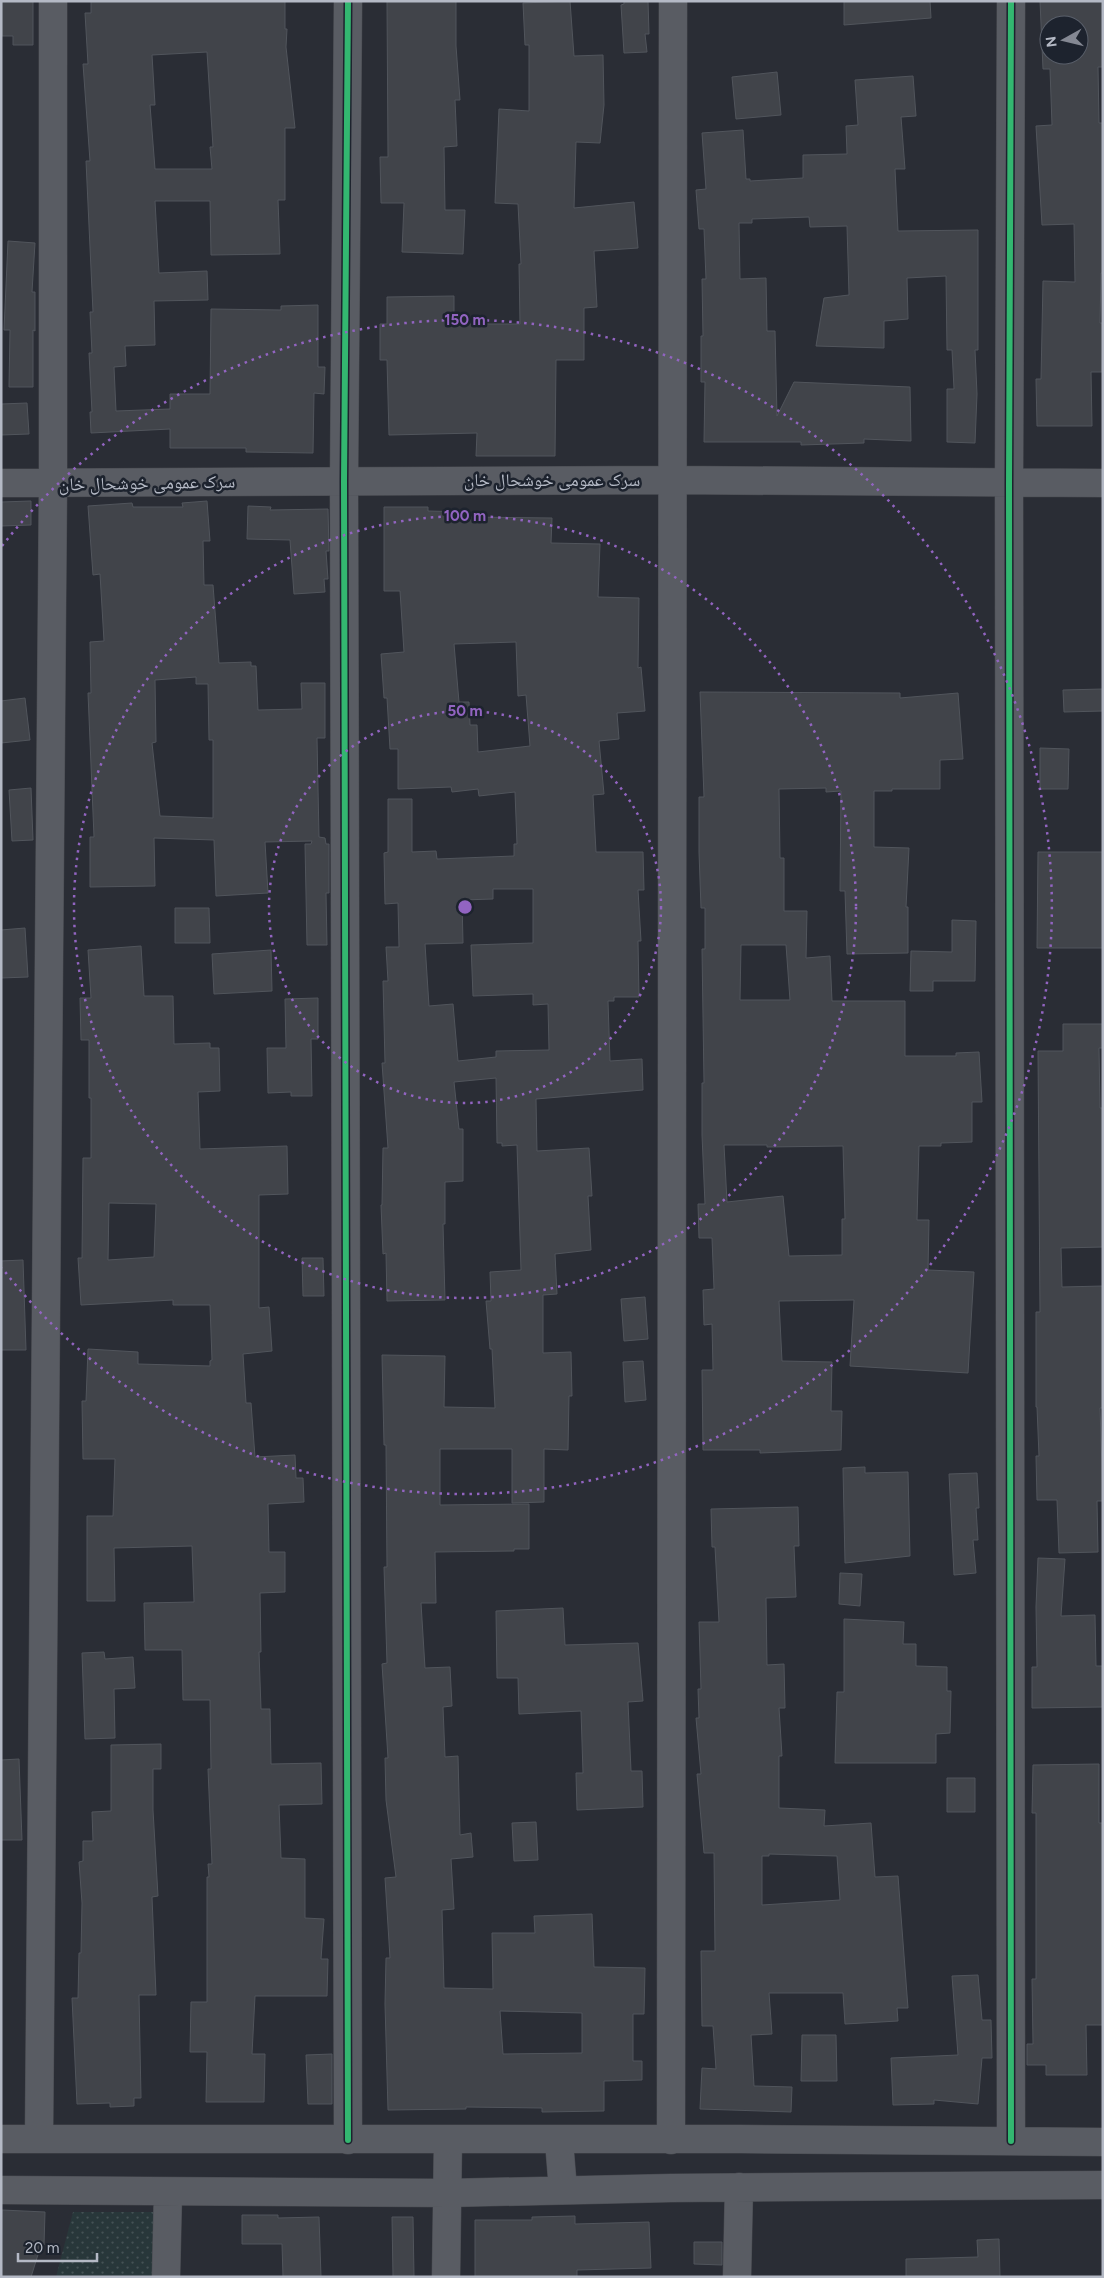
<svg xmlns="http://www.w3.org/2000/svg" width="1104" height="2278" viewBox="0 0 1104 2278" font-family="Figtree,'Noto Naskh Arabic',sans-serif">
	<style>
		.grass { fill: url(#grass-dots) }
		.building { fill: #41444a; stroke: #51555c; fill-rule: evenodd }
		.lines { fill: none; stroke-linecap: round; stroke-linejoin: round }
		.minor-casing { stroke: #46484e; stroke-width: 29 }
		.minor { stroke: #595c63; stroke-width: 28 }
		.cycleway-casing { stroke: #1d232e; stroke-width: 9 }
		.cycleway { stroke: #33b770; stroke-width: 6 }
		.ring { fill: none; stroke: #9264c1; stroke-width: 2.5; stroke-dasharray: 2.5 5 }
		.labels { text-anchor: middle; stroke-width: 5; stroke-linejoin: round; paint-order: stroke }
		.street-label { font-size: 18px; fill: #b4b9c5; stroke: #1d232e }
		.centre { fill: #9264c1; stroke: #1d232e; stroke-width: 2.5 }
		.ring-label { font-size: 15px; text-anchor: middle; font-weight: bold; fill: #9264c1; stroke: #1d232e; stroke-width: 5; stroke-linejoin: round; paint-order: stroke }
	</style>
	<defs>
		<pattern id="grass-dots" width="8" height="8" patternUnits="userSpaceOnUse" patternTransform="scale(1.25)"><rect width="8" height="8" fill="#28373a"/><path d="M2 2h.1M6 6h.1" fill="none" stroke="#455255" stroke-width="1.8" stroke-linecap="round"/></pattern>
	</defs>
	<rect width="100%" height="100%" fill="#2a2d35"/>
	<path class="grass" d="M 73,2212 L 155,2212 L 154,2277 L 56,2277 Z"/>
	<path class="building" d="M 2,1 L 33,1 L 33,45 L 13,45 L 13,36 L 2,36 Z
		M 91,1 L 285,1 L 285,29 L 287,29 L 286,47 L 295,128 L 285,128 L 285,200 L 278,200 L 280,254 L 211,255 L 210,201 L 155,201 L 159,273 L 207,271 L 208,300 L 154,301 L 155,345 L 125,346 L 126,366 L 114,367 L 116,411 L 170,409 L 170,394 L 210,394 L 211,309 L 281,310 L 281,306 L 318,305 L 318,367 L 325,367 L 324,394 L 314,393 L 313,453 L 246,452 L 246,448 L 170,448 L 170,429 L 91,433 L 90,412 L 92,412 L 89,353 L 92,353 L 90,312 L 93,312 L 86,161 L 90,161 L 83,64 L 88,64 L 85,13 L 91,13 ZM 207,52 L 213,147 L 210,147 L 212,169 L 155,169 L 150,105 L 155,105 L 152,55 Z
		M 387,1 L 456,1 L 456,46 L 460,100 L 455,100 L 457,146 L 444,147 L 445,210 L 465,210 L 463,254 L 402,252 L 404,203 L 381,203 L 380,157 L 388,157 Z
		M 570,1 L 574,56 L 603,55 L 604,105 L 600,143 L 576,142 L 574,208 L 634,202 L 638,248 L 594,251 L 597,307 L 584,308 L 584,360 L 556,360 L 555,456 L 476,456 L 477,433 L 389,435 L 387,360 L 380,360 L 380,324 L 387,324 L 387,297 L 454,296 L 454,324 L 520,324 L 519,264 L 521,264 L 518,204 L 495,203 L 499,109 L 529,111 L 529,45 L 525,45 L 523,3 Z
		M 624,1 L 648,1 L 649,34 L 645,34 L 647,52 L 624,53 L 621,5 L 624,4 Z
		M 844,1 L 930,1 L 931,18 L 844,25 Z
		M 1040,1 L 1103,1 L 1103,67 L 1098,67 L 1099,123 L 1103,123 L 1103,273 L 1101,273 L 1100,323 L 1103,323 L 1102,372 L 1091,372 L 1092,426 L 1037,426 L 1036,379 L 1041,379 L 1043,281 L 1075,282 L 1074,224 L 1042,225 L 1036,126 L 1052,125 L 1050,69 L 1043,69 ZM 1049,25 L 1079,25 L 1079,55 L 1049,55 Z
		M 777,72 L 781,115 L 736,119 L 732,77 Z
		M 913,76 L 916,116 L 901,117 L 905,169 L 895,169 L 898,231 L 978,230 L 978,350 L 975,350 L 977,394 L 975,443 L 947,442 L 947,389 L 954,389 L 952,350 L 947,350 L 946,276 L 907,278 L 908,319 L 884,321 L 884,348 L 816,346 L 824,298 L 849,295 L 847,226 L 810,227 L 809,217 L 752,219 L 752,223 L 739,223 L 740,279 L 766,278 L 767,331 L 775,331 L 777,416 L 794,382 L 910,387 L 911,441 L 864,439 L 864,443 L 801,445 L 801,442 L 704,442 L 705,382 L 701,382 L 701,336 L 703,336 L 702,279 L 706,279 L 704,229 L 699,229 L 696,190 L 706,189 L 702,133 L 743,130 L 746,179 L 750,179 L 750,181 L 803,178 L 803,155 L 847,154 L 846,126 L 858,125 L 855,80 Z
		M 8,241 L 35,243 L 32,292 L 35,292 L 35,331 L 33,330 L 33,387 L 9,387 L 10,330 L 4,330 Z
		M 27,403 L 29,434 L 1,435 L 1,404 Z
		M 31,501 L 31,525 L 1,526 L 1,502 Z
		M 207,501 L 210,541 L 203,541 L 204,585 L 213,585 L 219,663 L 251,662 L 251,666 L 256,666 L 258,710 L 302,709 L 301,683 L 325,683 L 325,738 L 317,738 L 319,837 L 325,838 L 326,844 L 329,844 L 329,893 L 326,893 L 327,945 L 307,945 L 305,844 L 311,844 L 312,841 L 265,842 L 268,893 L 216,896 L 214,840 L 154,838 L 155,886 L 90,887 L 90,837 L 94,837 L 88,693 L 91,693 L 90,642 L 104,641 L 100,574 L 93,575 L 88,506 L 132,503 L 133,507 L 183,507 L 182,503 ZM 196,677 L 196,684 L 208,684 L 209,740 L 213,740 L 213,818 L 160,816 L 152,743 L 156,742 L 155,680 Z
		M 248,506 L 271,507 L 270,510 L 328,509 L 329,551 L 326,551 L 328,579 L 324,579 L 325,592 L 294,594 L 290,540 L 247,539 Z
		M 384,507 L 428,507 L 428,511 L 469,512 L 469,517 L 552,518 L 551,543 L 600,544 L 598,597 L 639,598 L 638,668 L 641,667 L 645,711 L 617,713 L 619,739 L 599,741 L 604,794 L 593,795 L 596,852 L 643,852 L 644,890 L 638,890 L 641,941 L 638,941 L 639,997 L 614,997 L 614,1001 L 608,1001 L 610,1061 L 642,1059 L 643,1090 L 536,1099 L 537,1151 L 589,1148 L 592,1196 L 588,1196 L 591,1250 L 555,1254 L 557,1294 L 543,1295 L 543,1353 L 571,1352 L 572,1396 L 569,1396 L 568,1450 L 544,1449 L 544,1502 L 512,1503 L 512,1449 L 440,1449 L 440,1505 L 529,1504 L 529,1549 L 514,1549 L 514,1551 L 435,1552 L 436,1603 L 421,1603 L 425,1668 L 450,1667 L 452,1706 L 443,1707 L 445,1757 L 458,1756 L 460,1835 L 471,1833 L 473,1857 L 451,1859 L 454,1909 L 442,1910 L 444,1988 L 493,1989 L 492,1933 L 535,1933 L 534,1916 L 592,1914 L 594,1967 L 645,1968 L 644,2014 L 633,2014 L 633,2061 L 642,2061 L 642,2080 L 604,2081 L 604,2111 L 542,2112 L 542,2108 L 466,2107 L 466,2109 L 388,2110 L 385,2004 L 386,1958 L 390,1958 L 385,1878 L 396,1877 L 386,1800 L 385,1758 L 388,1758 L 382,1664 L 387,1663 L 384,1567 L 387,1567 L 386,1445 L 384,1445 L 382,1355 L 445,1356 L 444,1407 L 495,1408 L 492,1349 L 490,1349 L 486,1301 L 491,1301 L 490,1272 L 521,1270 L 517,1145 L 502,1146 L 502,1143 L 497,1143 L 496,1078 L 454,1082 L 459,1129 L 463,1129 L 463,1181 L 445,1182 L 445,1224 L 443,1224 L 445,1300 L 387,1301 L 386,1253 L 383,1254 L 381,1205 L 382,1205 L 383,1148 L 388,1148 L 382,1063 L 385,1063 L 383,981 L 388,981 L 386,947 L 399,947 L 398,903 L 385,904 L 384,853 L 388,852 L 388,799 L 412,799 L 412,852 L 436,851 L 437,859 L 514,856 L 514,844 L 517,844 L 515,792 L 479,796 L 478,789 L 452,792 L 451,787 L 398,789 L 398,749 L 390,749 L 387,698 L 384,698 L 381,654 L 404,652 L 400,591 L 384,591 ZM 516,642 L 518,696 L 526,695 L 530,746 L 478,752 L 477,725 L 470,725 L 469,702 L 459,702 L 454,644 ZM 493,889 L 533,889 L 533,943 L 471,945 L 473,996 L 533,994 L 533,1005 L 548,1004 L 549,1050 L 496,1051 L 496,1057 L 458,1061 L 453,1004 L 429,1006 L 425,944 L 463,943 L 462,900 L 493,899 ZM 500,2011 L 582,2013 L 582,2053 L 503,2054 Z
		M 1103,689 L 1103,711 L 1064,712 L 1063,690 Z
		M 700,692 L 900,693 L 900,698 L 958,693 L 963,759 L 940,760 L 940,789 L 892,789 L 892,791 L 874,791 L 874,847 L 909,848 L 906,907 L 908,907 L 908,953 L 847,954 L 845,891 L 840,891 L 841,791 L 826,792 L 826,788 L 779,789 L 780,858 L 784,858 L 784,911 L 807,911 L 806,958 L 830,956 L 832,1001 L 905,1001 L 905,1056 L 956,1056 L 956,1053 L 979,1052 L 982,1102 L 972,1102 L 972,1142 L 941,1143 L 941,1146 L 919,1146 L 917,1220 L 929,1220 L 928,1270 L 974,1272 L 968,1373 L 850,1366 L 854,1300 L 779,1301 L 782,1361 L 832,1362 L 831,1411 L 842,1411 L 841,1450 L 760,1453 L 760,1450 L 703,1450 L 702,1370 L 713,1370 L 712,1324 L 704,1325 L 703,1290 L 714,1289 L 712,1238 L 699,1238 L 698,1204 L 705,1204 L 702,1135 L 702,1083 L 704,1083 L 702,949 L 705,949 L 705,908 L 701,908 L 699,852 L 699,797 L 704,797 ZM 741,945 L 786,945 L 790,1000 L 740,1000 ZM 724,1145 L 767,1145 L 767,1147 L 843,1146 L 845,1219 L 842,1219 L 842,1255 L 789,1256 L 783,1196 L 727,1202 Z
		M 25,698 L 30,740 L 1,743 L 1,701 Z
		M 1040,748 L 1069,749 L 1068,789 L 1040,789 Z
		M 31,788 L 33,840 L 12,841 L 9,790 Z
		M 1038,852 L 1103,852 L 1103,948 L 1037,948 Z
		M 175,908 L 209,908 L 210,943 L 175,943 Z
		M 952,920 L 976,921 L 975,981 L 933,981 L 933,991 L 910,991 L 911,951 L 952,952 Z
		M 25,928 L 28,977 L 1,978 L 1,930 Z
		M 141,946 L 144,996 L 173,996 L 174,1044 L 210,1043 L 210,1048 L 219,1048 L 220,1091 L 198,1092 L 200,1149 L 287,1146 L 288,1194 L 259,1195 L 259,1308 L 269,1307 L 272,1351 L 243,1354 L 246,1403 L 251,1403 L 255,1457 L 295,1455 L 296,1478 L 303,1478 L 304,1502 L 268,1504 L 269,1552 L 285,1552 L 285,1592 L 260,1593 L 261,1652 L 259,1652 L 261,1709 L 270,1709 L 271,1764 L 321,1763 L 322,1804 L 279,1805 L 281,1858 L 305,1859 L 305,1918 L 324,1919 L 321,1959 L 328,1959 L 327,1996 L 255,1996 L 252,2054 L 265,2054 L 264,2102 L 206,2102 L 207,2052 L 190,2052 L 191,2002 L 207,2002 L 207,1877 L 209,1877 L 208,1864 L 212,1864 L 208,1769 L 211,1769 L 210,1700 L 183,1700 L 182,1650 L 145,1650 L 144,1603 L 194,1602 L 192,1546 L 114,1548 L 115,1601 L 87,1601 L 87,1516 L 113,1516 L 115,1459 L 83,1459 L 82,1401 L 86,1401 L 88,1349 L 138,1352 L 138,1364 L 210,1366 L 210,1361 L 212,1360 L 210,1305 L 173,1305 L 173,1300 L 81,1305 L 78,1258 L 82,1258 L 83,1158 L 91,1158 L 91,1098 L 89,1098 L 89,1040 L 81,1040 L 80,998 L 91,998 L 88,950 ZM 109,1203 L 156,1204 L 154,1257 L 108,1260 Z
		M 271,950 L 272,991 L 214,994 L 212,954 Z
		M 318,998 L 318,1039 L 311,1039 L 312,1096 L 291,1096 L 291,1092 L 268,1093 L 267,1048 L 286,1048 L 285,999 Z
		M 1063,1024 L 1103,1024 L 1103,1048 L 1099,1048 L 1100,1108 L 1103,1108 L 1103,1247 L 1061,1248 L 1062,1287 L 1103,1286 L 1103,1408 L 1100,1408 L 1103,1501 L 1097,1501 L 1098,1552 L 1059,1553 L 1057,1500 L 1037,1500 L 1036,1456 L 1039,1456 L 1037,1407 L 1036,1407 L 1036,1312 L 1040,1312 L 1038,1051 L 1063,1051 Z
		M 302,1258 L 323,1258 L 324,1296 L 303,1296 Z
		M 23,1260 L 26,1350 L 1,1350 L 1,1261 Z
		M 645,1297 L 648,1339 L 624,1341 L 621,1299 Z
		M 643,1361 L 646,1400 L 625,1402 L 623,1362 Z
		M 865,1467 L 865,1473 L 908,1472 L 910,1556 L 845,1563 L 843,1468 Z
		M 977,1473 L 979,1508 L 976,1508 L 978,1540 L 973,1540 L 976,1573 L 954,1575 L 949,1474 Z
		M 798,1507 L 799,1546 L 794,1546 L 796,1597 L 766,1598 L 767,1665 L 784,1664 L 785,1708 L 779,1708 L 782,1756 L 779,1756 L 779,1808 L 825,1810 L 824,1826 L 871,1823 L 875,1877 L 898,1876 L 908,2008 L 897,2008 L 898,2021 L 845,2024 L 843,1993 L 769,1993 L 772,2034 L 751,2035 L 754,2086 L 792,2087 L 791,2112 L 700,2109 L 702,2068 L 716,2069 L 713,2026 L 702,2026 L 701,1951 L 715,1951 L 714,1853 L 704,1853 L 697,1774 L 701,1774 L 696,1718 L 699,1718 L 698,1689 L 701,1689 L 699,1622 L 719,1622 L 715,1547 L 712,1547 L 711,1509 ZM 769,1854 L 837,1856 L 840,1900 L 762,1905 L 762,1856 L 769,1856 Z
		M 1038,1558 L 1065,1559 L 1061,1616 L 1095,1615 L 1096,1666 L 1103,1666 L 1103,1707 L 1032,1708 L 1032,1667 L 1037,1667 L 1036,1607 Z
		M 840,1573 L 862,1574 L 860,1606 L 839,1604 Z
		M 563,1608 L 565,1645 L 638,1643 L 643,1701 L 628,1702 L 631,1771 L 642,1771 L 643,1807 L 577,1810 L 576,1773 L 583,1773 L 581,1711 L 519,1714 L 518,1678 L 497,1678 L 496,1611 Z
		M 844,1619 L 904,1622 L 903,1644 L 916,1644 L 916,1666 L 947,1667 L 947,1691 L 951,1691 L 950,1733 L 936,1734 L 936,1763 L 835,1763 L 837,1692 L 844,1692 Z
		M 104,1652 L 105,1659 L 133,1657 L 135,1688 L 114,1689 L 115,1738 L 85,1739 L 82,1653 Z
		M 161,1744 L 161,1769 L 153,1769 L 153,1810 L 158,1896 L 152,1897 L 156,1995 L 139,1995 L 141,2098 L 134,2098 L 134,2106 L 110,2107 L 110,2103 L 77,2104 L 72,1998 L 78,1998 L 79,1953 L 81,1953 L 82,1903 L 79,1862 L 83,1861 L 83,1841 L 93,1841 L 92,1812 L 111,1811 L 111,1745 Z
		M 19,1759 L 22,1840 L 1,1840 L 1,1760 Z
		M 1099,1764 L 1099,1823 L 1103,1823 L 1103,2025 L 1086,2025 L 1087,2075 L 1046,2075 L 1046,2065 L 1027,2065 L 1027,2044 L 1033,2044 L 1032,1979 L 1036,1979 L 1036,1813 L 1032,1813 L 1033,1765 Z
		M 947,1778 L 975,1778 L 975,1812 L 947,1812 Z
		M 536,1822 L 538,1860 L 514,1861 L 512,1823 Z
		M 978,1975 L 982,2020 L 991,2020 L 992,2058 L 982,2058 L 978,2104 L 934,2100 L 934,2104 L 893,2105 L 891,2058 L 958,2055 L 952,1976 Z
		M 802,2035 L 836,2035 L 837,2081 L 801,2081 Z
		M 332,2054 L 332,2104 L 308,2104 L 306,2055 Z
		M 2,2210 L 45,2212 L 44,2245 L 41,2245 L 31,2277 L 1,2277 Z
		M 242,2215 L 278,2215 L 278,2218 L 319,2217 L 321,2277 L 283,2277 L 282,2244 L 242,2244 Z
		M 575,2216 L 575,2224 L 649,2222 L 651,2268 L 577,2270 L 577,2277 L 475,2277 L 475,2220 L 532,2220 L 532,2217 Z
		M 392,2217 L 413,2217 L 414,2277 L 393,2277 Z
		M 999,2239 L 1000,2277 L 906,2277 L 906,2259 L 978,2257 L 977,2240 Z
		M 694,2242 L 722,2242 L 722,2265 L 694,2264 Z"/>
	<g class="lines">
		<defs>
			<path id="minor" d="M 1,483 L 674,480 L 1103,483
				M 39,2138 L 53,484 L 53,1
				M 1,2139 L 740,2139 L 1103,2142
				M 348,2140 L 344,481 L 348,1
				M 671,2140 L 673,1
				M 559,2141 L 563,2190
				M 1011,2141 L 1009,484 L 1011,1
				M 1,2190 L 448,2193 L 671,2188 L 1103,2185
				M 166,2277 L 168,2192
				M 446,2277 L 448,2139
				M 737,2277 L 739,2187"/>
		</defs>
		<use href="#minor" class="minor-casing"/>
		<use href="#minor" class="minor"/>
		<defs>
			<path id="cycleway" d="M 348,2140 L 344,481 L 348,1
				M 1011,2141 L 1009,484 L 1011,1"/>
		</defs>
		<use href="#cycleway" class="cycleway-casing"/>
		<use href="#cycleway" class="cycleway"/>
	</g>
	<g class="ring">
		<circle cx="465" cy="907" r="196"/>
		<circle cx="465" cy="907" r="391"/>
		<path d="M2 546A587 587 0 1 1 2 1268"/>
	</g>
	<g class="labels">
		<g class="street-label">
			<text x="552" y="486">سرک عمومی خوشحال خان</text>
			<text transform="translate(147 483) rotate(-1)" y="6">سرک عمومی خوشحال خان</text>
		</g>
	</g>
	<circle cx="465" cy="907" r="8" class="centre"/>
	<g class="ring-label">
		<text x="465" y="325">150 m</text>
		<text x="465" y="521">100 m</text>
		<text x="465" y="716">50 m</text>
	</g>
	<rect width="1104" height="2278" fill="none" stroke="#b4b9c5" stroke-width="5"/>
	<g transform="translate(1064 40) rotate(262)"><circle r="24" fill="#1d232e" stroke="#595f6a"/>
	<path d="M0-4L9 19L0 12L-9 19Z" fill="#848893"/>
	<text y="-8" font-size="14" font-weight="bold" text-anchor="middle" fill="#b4b9c5">N</text>
	</g>
	<path d="M18 2253v8h79v-8" fill="none" stroke="#b4b9c5" stroke-width="2.5"/>
	<text x="25" y="2253" font-size="15" fill="#b4b9c5" stroke="#1d232e" stroke-width="4" paint-order="stroke">20 m</text>
</svg>
